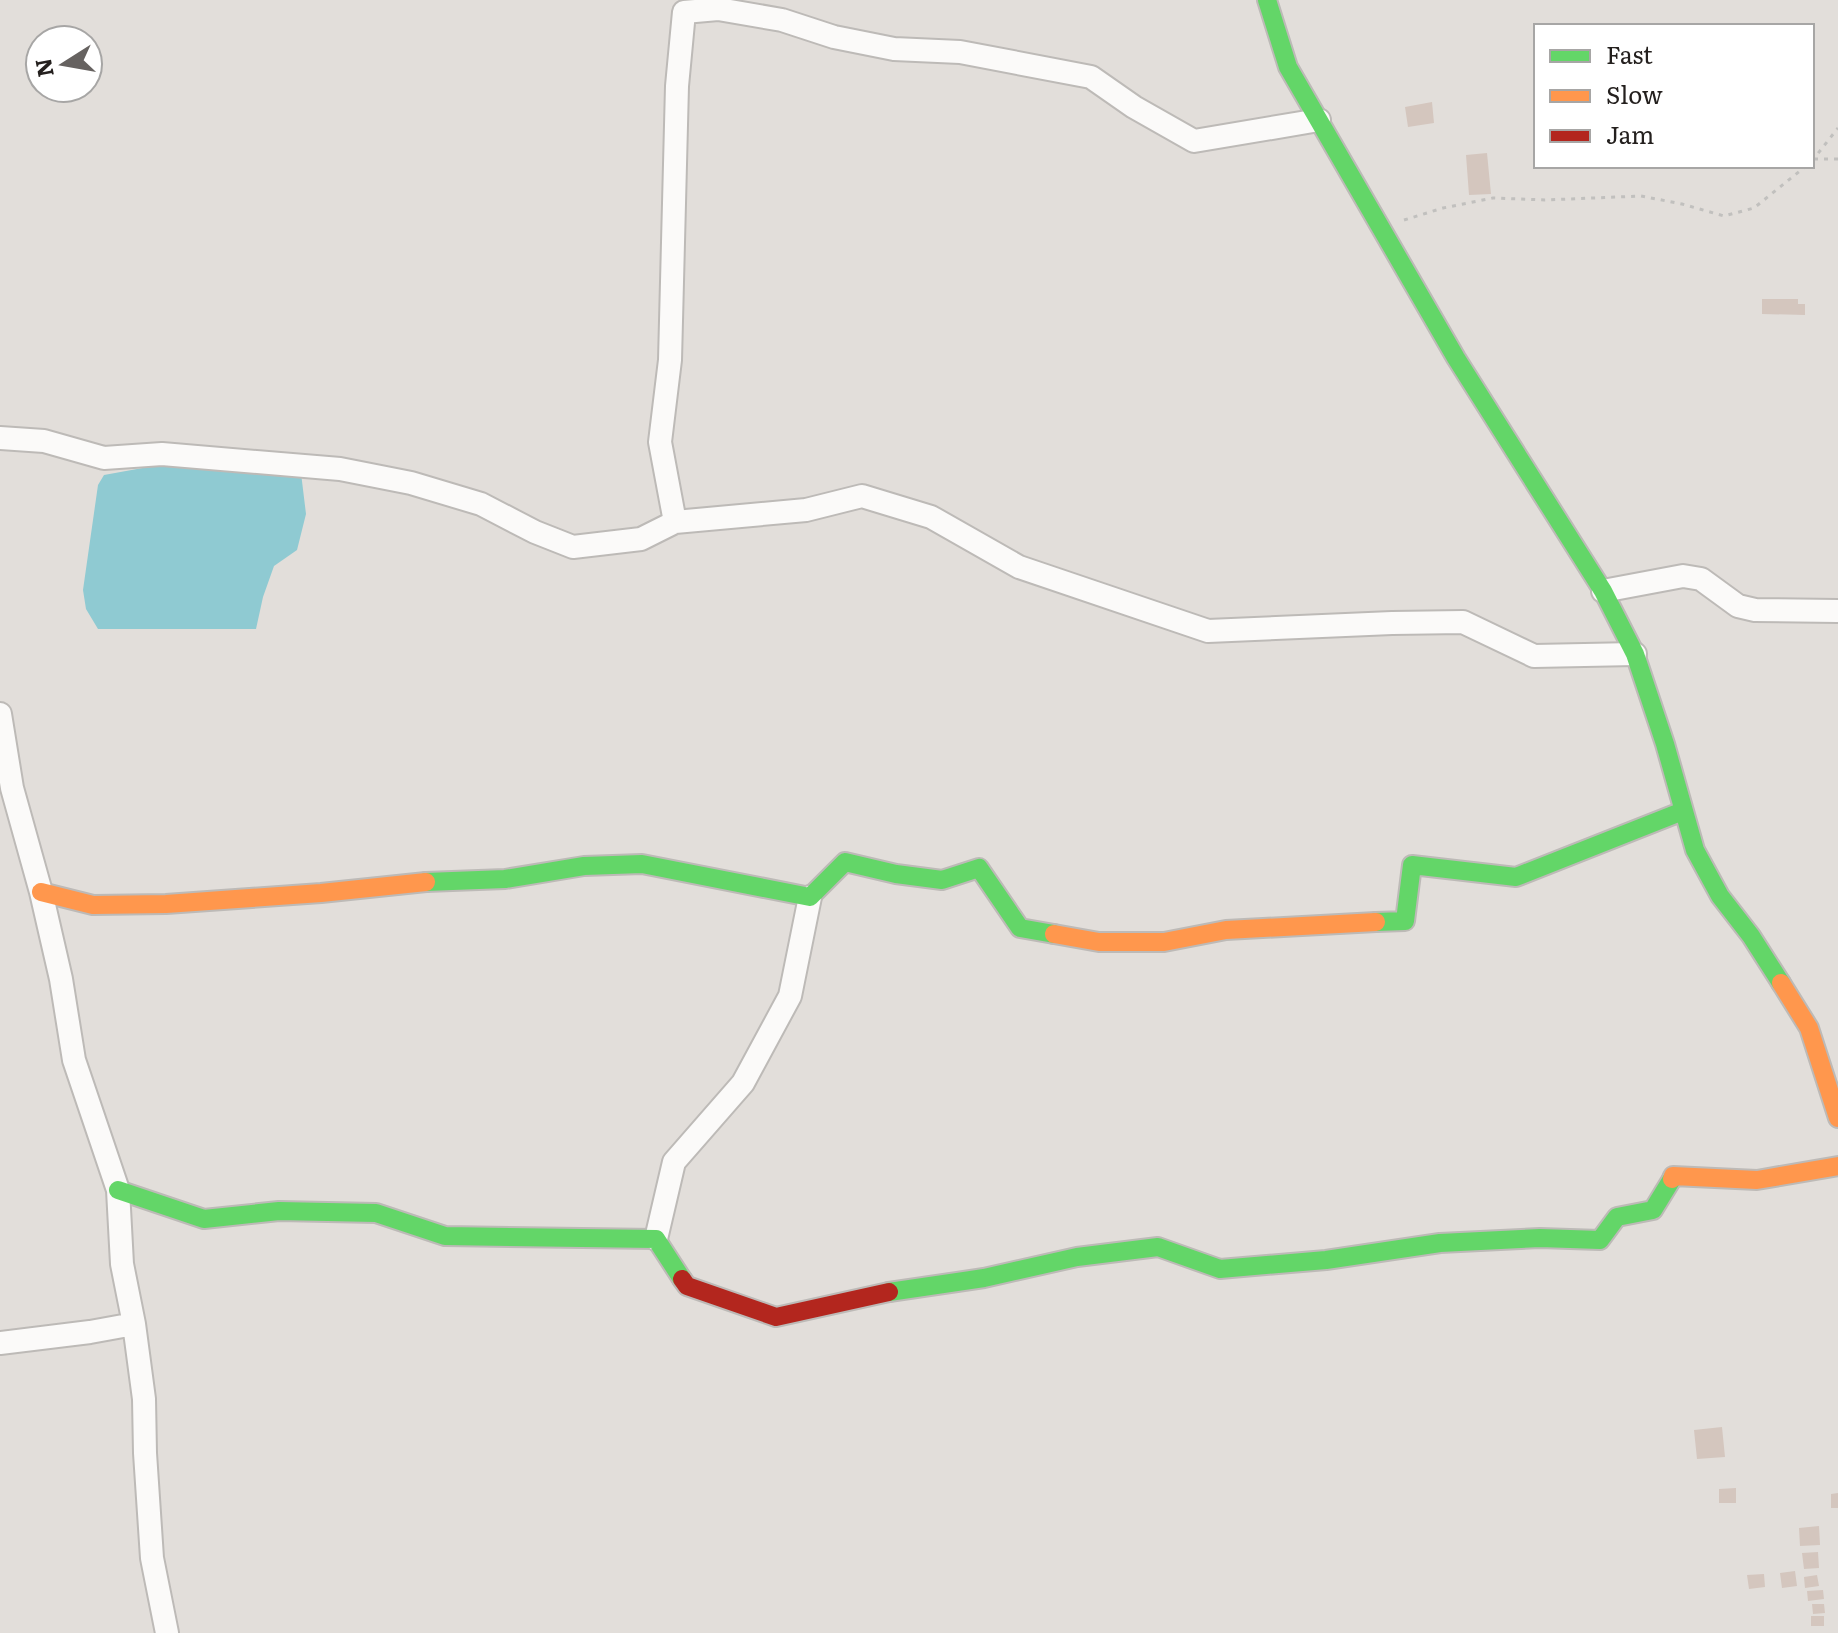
<svg xmlns="http://www.w3.org/2000/svg" width="1838" height="1633" viewBox="0 0 1838 1633" font-family="Literata,serif">
	<style>
		.water { fill: #8fcad2 }
		.building { fill: #d4c6be }
		.lines { fill: none; stroke-linecap: round; stroke-linejoin: round }
		.street-casing { stroke: #bdbab7; stroke-width: 26 }
		.fast-casing { stroke: #bdbab7; stroke-width: 22 }
		.slow-casing { stroke: #bdbab7; stroke-width: 22 }
		.jam-casing { stroke: #bdbab7; stroke-width: 22 }
		.path { stroke: #c1c0be; stroke-width: 3; stroke-dasharray: 4 6; stroke-linecap: butt }
		.street { stroke: #fbfaf9; stroke-width: 22 }
		.fast { stroke: #63d668; stroke-width: 18 }
		.slow { stroke: #ff974d; stroke-width: 18 }
		.jam { stroke: #b3261e; stroke-width: 18 }
	</style>
	<rect width="100%" height="100%" fill="#e2deda"/>
	<path class="water" d="M 159,465 L 220,466 L 301,473 L 306,514 L 297,550 L 274,566 L 263,597 L 256,629 L 98,629 L 86,609 L 83,590 L 98,485 L 104,475 Z"/>
	<path class="building" d="M 1432,102 L 1434,123 L 1408,127 L 1405,107 Z
		M 1487,153 L 1491,194 L 1469,195 L 1466,155 Z
		M 1762,299 L 1798,299 L 1798,304 L 1805,304 L 1805,315 L 1762,314 Z
		M 1722,1427 L 1725,1457 L 1697,1459 L 1694,1430 Z
		M 1736,1488 L 1736,1503 L 1719,1503 L 1719,1489 Z
		M 1838,1493 L 1838,1508 L 1831,1508 L 1831,1494 Z
		M 1819,1526 L 1820,1545 L 1800,1546 L 1799,1528 Z
		M 1818,1552 L 1819,1568 L 1804,1569 L 1802,1553 Z
		M 1795,1571 L 1797,1586 L 1782,1588 L 1780,1573 Z
		M 1764,1574 L 1765,1587 L 1749,1589 L 1747,1575 Z
		M 1817,1575 L 1819,1586 L 1805,1588 L 1804,1577 Z
		M 1823,1590 L 1824,1599 L 1808,1601 L 1807,1591 Z
		M 1812,1604 L 1824,1604 L 1825,1613 L 1813,1614 Z
		M 1811,1616 L 1824,1616 L 1824,1626 L 1811,1626 Z"/>
	<g class="lines">
		<defs>
			<path id="street" d="M 0,438 L 44,441 L 104,458 L 162,454 L 340,469 L 411,483 L 481,504 L 535,532 L 573,547 L 641,539 L 675,522 L 806,510 L 862,496 L 931,517 L 1019,567 L 1208,631 L 1392,623 L 1463,622 L 1534,656 L 1635,654
				M 675,522 L 660,442 L 670,360 L 677,86 L 684,12 L 718,9 L 782,20 L 834,37 L 894,49 L 960,52 L 1091,77 L 1134,107 L 1194,141 L 1319,120
				M 1603,591 L 1683,576 L 1701,579 L 1738,606 L 1755,610 L 1838,611
				M 0,714 L 12,788 L 41,892 L 61,979 L 74,1060 L 118,1190 L 122,1264 L 134,1324 L 90,1332 L 0,1343
				M 656,1239 L 674,1162 L 743,1083 L 790,996 L 810,897
				M 134,1324 L 144,1399 L 145,1453 L 152,1558 L 167,1633"/>
			<path id="fast" d="M 1267,0 L 1288,67 L 1456,358 L 1603,591 L 1635,654 L 1665,744 L 1695,850 L 1720,896 L 1751,936 L 1781,983
				M 426,882 L 505,879 L 584,866 L 642,864 L 810,897 L 845,862 L 896,874 L 942,880 L 979,868 L 1020,928 L 1054,934
				M 1376,922 L 1405,921 L 1412,865 L 1516,877 L 1683,811
				M 118,1190 L 204,1219 L 279,1211 L 376,1213 L 445,1236 L 656,1239 L 682,1279
				M 889,1292 L 984,1278 L 1077,1257 L 1158,1247 L 1220,1269 L 1326,1260 L 1440,1243 L 1540,1238 L 1600,1240 L 1617,1217 L 1653,1210 L 1672,1179"/>
			<path id="slow" d="M 41,892 L 93,905 L 166,904 L 321,893 L 426,882
				M 1054,934 L 1099,942 L 1164,942 L 1226,930 L 1376,922
				M 1781,983 L 1809,1028 L 1838,1118
				M 1672,1179 L 1673,1176 L 1757,1180 L 1838,1166"/>
			<path id="jam" d="M 682,1279 L 687,1286 L 776,1317 L 889,1292"/>
		</defs>
		<use href="#street" class="street-casing"/>
		<use href="#fast" class="fast-casing"/>
		<use href="#slow" class="slow-casing"/>
		<use href="#jam" class="jam-casing"/>
		<path class="path" d="M 1814,159 L 1838,159
			M 1812,161 L 1838,128
			M 1404,220 L 1443,208 L 1493,198 L 1545,200 L 1641,196 L 1682,204 L 1724,216 L 1754,208 L 1806,166"/>
		<use href="#street" class="street"/>
		<use href="#fast" class="fast"/>
		<use href="#slow" class="slow"/>
		<use href="#jam" class="jam"/>
	</g>
	<rect x="1534" y="24" width="280" height="144" fill="#ffffff" stroke="#a7a6a5" stroke-width="2"/>
	<rect x="1550" y="50" width="40" height="12" fill="#63d668" stroke="#a7a6a5" stroke-width="2"/>
	<text x="1606" y="64" font-size="24" fill="#24201e">Fast</text>
	<rect x="1550" y="90" width="40" height="12" fill="#ff974d" stroke="#a7a6a5" stroke-width="2"/>
	<text x="1606" y="104" font-size="24" fill="#24201e">Slow</text>
	<rect x="1550" y="130" width="40" height="12" fill="#b3261e" stroke="#a7a6a5" stroke-width="2"/>
	<text x="1606" y="144" font-size="24" fill="#24201e">Jam</text>
	<g transform="translate(64 64) rotate(259)"><circle r="38" fill="#ffffff" stroke="#a7a6a5" stroke-width="2"/>
	<path d="M0-6L14 30L0 20L-14 30Z" fill="#666260"/>
	<text y="-12" font-size="22" font-weight="bold" text-anchor="middle" fill="#24201e">N</text>
	</g>
</svg>
